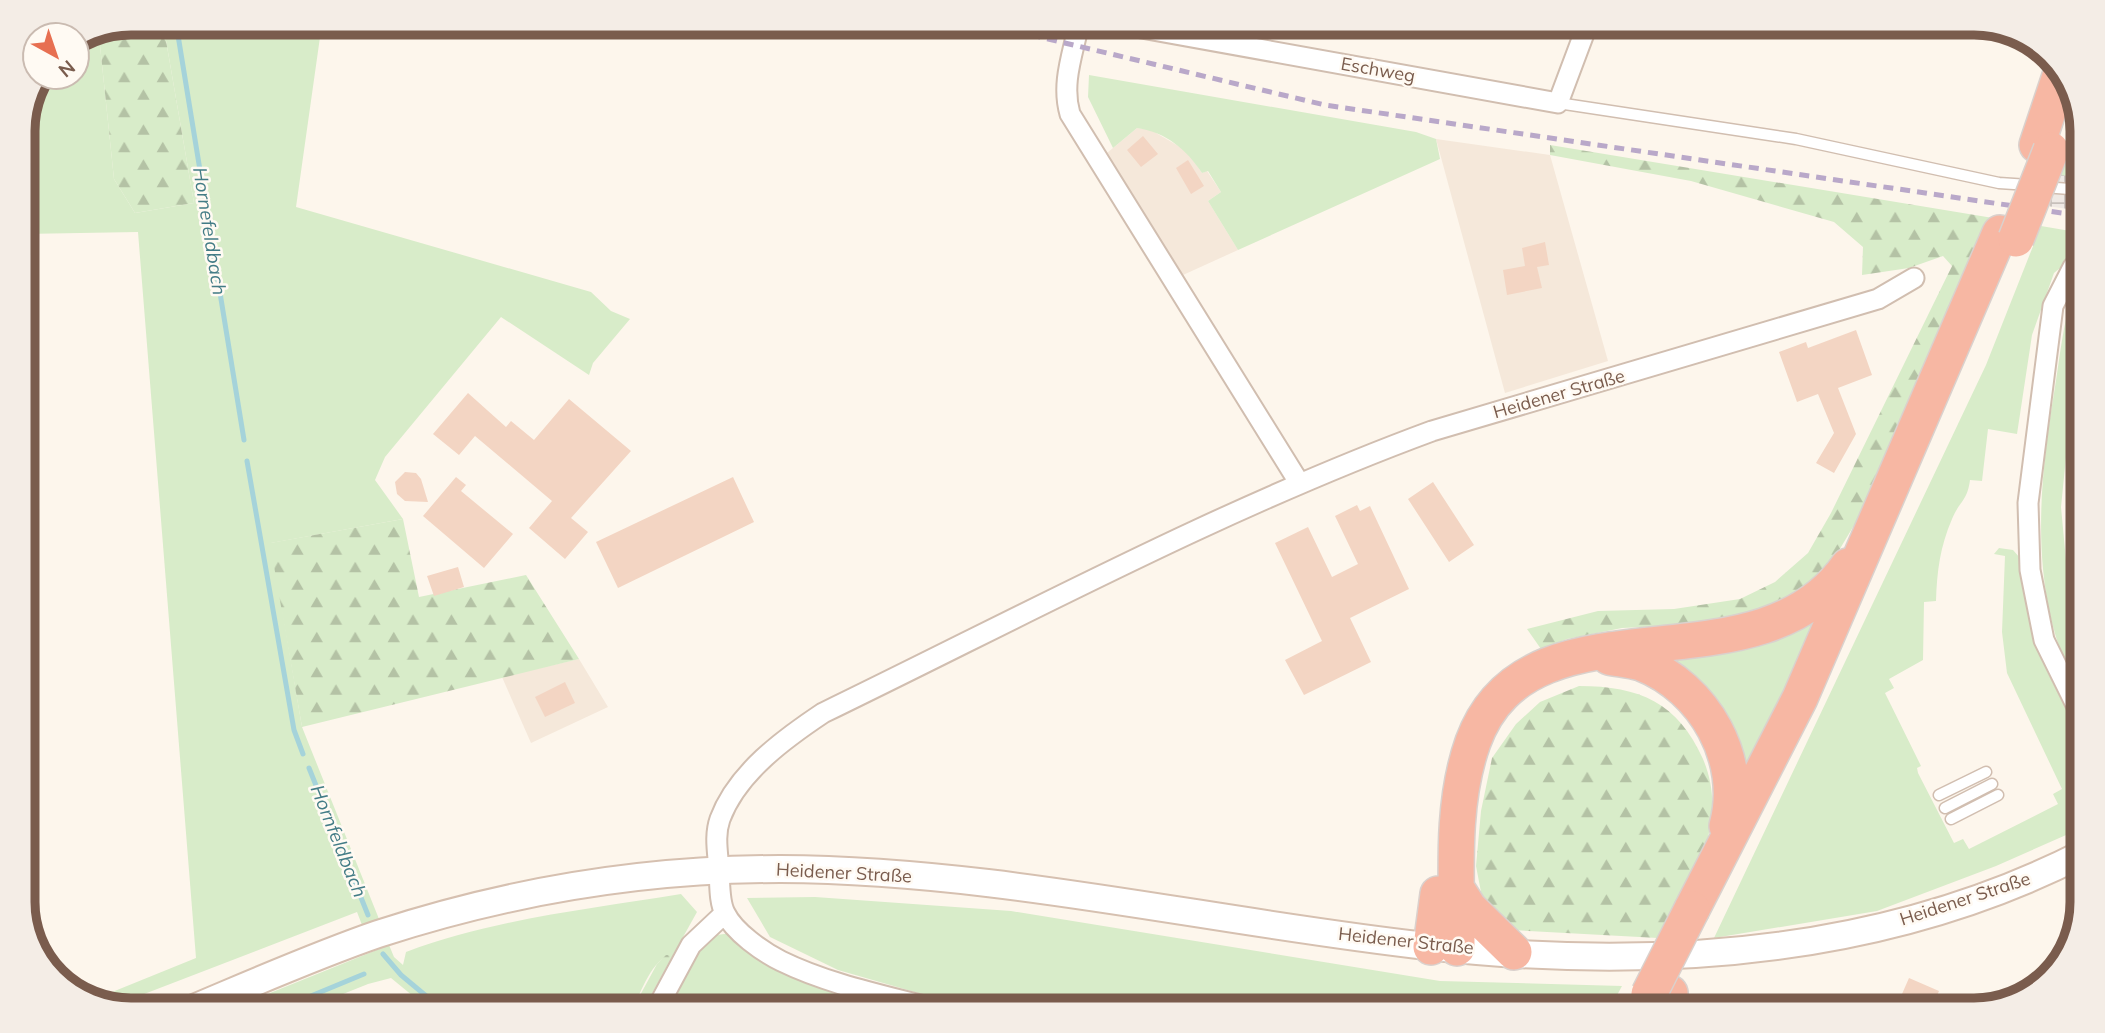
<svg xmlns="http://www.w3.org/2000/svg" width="2105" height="1033" viewBox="0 0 2105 1033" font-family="Mulish,sans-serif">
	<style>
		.residential { fill: #f5e8da }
		.industrial { fill: url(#industrial-grid) }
		.grass { fill: #d8ecc9 }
		.forest { fill: url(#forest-firs) }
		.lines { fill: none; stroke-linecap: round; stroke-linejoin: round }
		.stream { stroke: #a5d3da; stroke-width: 5 }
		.building { fill: #f3d5c3 }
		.lane-casing { stroke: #d1beb0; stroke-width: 13 }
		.street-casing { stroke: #d1beb0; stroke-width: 23 }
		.secondary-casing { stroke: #d6c0b0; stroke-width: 30 }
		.highway-casing { stroke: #dad1cd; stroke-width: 38 }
		.lane { stroke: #fff; stroke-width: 10 }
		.street { stroke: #fff; stroke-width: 19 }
		.secondary { stroke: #fff; stroke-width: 26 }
		.highway { stroke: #f7b7a3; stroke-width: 35 }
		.rail { stroke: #b9a8c9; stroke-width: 5; stroke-dasharray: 10 7; stroke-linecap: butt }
		.highway-bridge-casing { stroke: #dad1cd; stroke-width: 38; stroke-linecap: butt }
		.highway-bridge { stroke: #f7b7a3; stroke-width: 35 }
		.labels { text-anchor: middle; stroke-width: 5; stroke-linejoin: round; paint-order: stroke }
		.street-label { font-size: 18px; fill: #7a5c4d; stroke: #fffaf3 }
		.water-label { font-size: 19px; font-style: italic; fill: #437c86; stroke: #fffaf3 }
		.rim { fill: none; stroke: #7a5c4d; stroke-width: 9 }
	</style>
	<defs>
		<pattern id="industrial-grid" width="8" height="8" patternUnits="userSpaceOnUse" patternTransform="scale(1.75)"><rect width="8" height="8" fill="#efe9e4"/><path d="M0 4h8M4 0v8" fill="none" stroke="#c7c0bb"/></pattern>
		<pattern id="forest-firs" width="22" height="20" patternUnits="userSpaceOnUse" patternTransform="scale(1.75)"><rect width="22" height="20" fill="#d8ecc9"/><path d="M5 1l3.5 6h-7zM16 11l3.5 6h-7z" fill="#b4c2a5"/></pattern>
	</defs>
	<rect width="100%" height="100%" fill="#fdf6ec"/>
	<path class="residential" d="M 1137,128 L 1151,130 L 1187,151 L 1202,173 L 1207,171 L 1221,192 L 1208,201 L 1238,250 L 1183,275 L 1107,153 Z
		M 1436,139 L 1550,155 L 1608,361 L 1505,393 Z
		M 579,659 L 608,707 L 531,743 L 502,677 Z"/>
	<path class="industrial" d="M 2058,175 L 2082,176 L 2082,211 L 2047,206 Z"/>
	<path class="grass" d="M 163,23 L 322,23 L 296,207 L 591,292 L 611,311 L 630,319 L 593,363 L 589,375 L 501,317 L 385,457 L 375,480 L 403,519 L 271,543 L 302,727 L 379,919 L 362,925 L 357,912 L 113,1006 L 90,1001 L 196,958 L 138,232 L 23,234 L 23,125 L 45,77 L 77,77 L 77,45 L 99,36 L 114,179 L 135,213 L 194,203 Z
		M 1089,75 L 1416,132 L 1436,139 L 1440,159 L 1238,250 L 1208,201 L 1221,192 L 1208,171 L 1202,173 C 1187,150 1166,132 1137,128 L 1113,148 L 1088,97 Z
		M 2080,118 L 2082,176 L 2058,175 Z
		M 2041,226 L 2082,233 L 2082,250 L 2054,273 L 2032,335 L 2017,434 L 1988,429 L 1982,481 L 1970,480 C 1967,502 1960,500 1952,519 C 1940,547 1937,571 1936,601 L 1924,602 L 1923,660 L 1889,679 L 1894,688 L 1885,693 L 1921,766 L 1917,768 L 1918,773 L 1954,843 L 1963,839 L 1969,849 L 2058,804 L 2053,794 L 2062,789 L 2007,673 L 2002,632 L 2005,556 L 1994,554 L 1999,548 L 2013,550 L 2020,558 L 2032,625 L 2047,671 L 2082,742 L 2082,828 L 1996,866 L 1877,911 L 1714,938 L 1986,365 Z
		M 2073,293 L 2082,440 L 2068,437 L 2061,507 L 2068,582 L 2082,625 L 2082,699 C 2028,601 2037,494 2055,387 C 2060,356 2063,323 2073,293 Z
		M 1823,609 L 1748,782 L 1642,656 Z
		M 681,894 L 697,912 L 673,955 C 652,957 641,993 632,1010 L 430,1010 L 391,978 L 368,984 L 303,1010 L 228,1010 L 389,945 L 394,957 L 403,965 L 406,952 C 494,919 589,909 681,894 Z
		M 815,897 L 1011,911 L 1440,981 L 1622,986 L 1609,1010 L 977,1010 L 838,970 L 770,937 L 747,898 Z
		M 724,934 L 732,934 L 916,1010 L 664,1010 L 694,955 L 710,936 Z
		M 1825,1000 L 1819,1010 L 1723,1010 L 1736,1006 Z"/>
	<path class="forest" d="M 131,23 L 163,23 L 194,203 L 135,213 L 114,179 L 99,36 Z
		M 1550,145 L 1993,218 L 1859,517 L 1826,572 L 1793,600 L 1732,623 L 1622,628 L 1567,639 L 1541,649 L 1527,629 L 1598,611 L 1674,609 L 1740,599 L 1775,582 L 1808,553 L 1831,513 L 1952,266 L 1943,256 L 1909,268 L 1862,275 L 1863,247 L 1834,222 L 1691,181 L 1550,155 Z
		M 403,519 L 419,597 L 526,575 L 579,659 L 302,727 L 270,543 Z
		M 1579,686 C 1640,686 1678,703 1703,759 C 1713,783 1715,807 1709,833 C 1700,870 1677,905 1658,938 L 1512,930 L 1491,912 L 1481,892 L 1476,866 L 1481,811 L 1492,758 L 1516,724 L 1540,702 Z
		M 666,955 L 673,955 L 643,1010 L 632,1010 L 657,964 Z"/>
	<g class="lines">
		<path class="stream" d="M 176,23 L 244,440
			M 247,461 L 294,730 L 303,754
			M 309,768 L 368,915
			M 383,954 L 401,975 L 443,1010
			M 277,1010 L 364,974"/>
	</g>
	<path class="building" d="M 1143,136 L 1158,154 L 1141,167 L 1127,150 Z
		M 1188,160 L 1204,186 L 1191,194 L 1176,168 Z
		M 1545,242 L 1549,265 L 1537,267 L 1542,288 L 1507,295 L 1503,270 L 1525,266 L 1522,248 Z
		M 1856,330 L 1872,375 L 1838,388 L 1856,434 L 1834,473 L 1816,463 L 1834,433 L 1818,394 L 1797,402 L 1779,352 L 1806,342 L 1808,348 Z
		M 468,393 L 506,427 L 511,421 L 534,440 L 569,399 L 631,451 L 571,518 L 588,532 L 565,559 L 529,528 L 552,501 L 475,436 L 459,455 L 433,434 Z
		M 405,472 L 416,473 L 421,479 L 428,502 L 405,501 L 397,494 L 395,482 Z
		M 456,477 L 466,485 L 461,491 L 513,534 L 484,568 L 423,516 Z
		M 733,477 L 754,522 L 618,588 L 596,542 Z
		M 1433,482 L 1474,545 L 1449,562 L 1408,499 Z
		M 1357,505 L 1360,511 L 1370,506 L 1409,589 L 1350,618 L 1371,662 L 1304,695 L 1285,660 L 1322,641 L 1275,543 L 1308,527 L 1332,577 L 1358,564 L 1335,516 Z
		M 458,567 L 464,587 L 434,596 L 427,576 Z
		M 565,682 L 575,703 L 545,717 L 535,697 Z
		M 1909,978 L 1939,991 L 1931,1010 L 1895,1010 Z"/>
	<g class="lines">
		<defs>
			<path id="lane" d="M 1558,103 L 1796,139 L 1999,183 L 2029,185
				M 2044,187 L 2082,190
				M 1939,795 L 1986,772
				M 1945,808 L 1992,784
				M 1951,819 L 1998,795"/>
			<path id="street" d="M 1079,23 C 1073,54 1061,83 1070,114 L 1300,484
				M 1114,23 L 1558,103 L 1588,23
				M 2082,261 L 2073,267 L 2053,306 L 2028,503 L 2030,570 L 2044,640 L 2082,717
				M 656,1010 L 691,945 L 725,913
				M 939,1010 C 887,996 830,985 781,961 C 763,952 734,932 725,913 C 719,902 720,884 719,871 C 718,853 714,836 720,819 C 737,773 784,739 823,713 C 1023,616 1223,508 1432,431 L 1878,299 L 1914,278"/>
			<path id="secondary" d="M 189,1010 C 251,984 314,956 378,934 C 507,892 644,869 780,869 C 998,870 1211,922 1427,946 C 1648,971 1880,957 2082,854"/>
			<path id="highway" d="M 2037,145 L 2062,70
				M 1609,657 C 1619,659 1631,660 1641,663 C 1705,688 1745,760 1727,826
				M 1457,889 L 1469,908 L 1514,952
				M 1692,909 L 1800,698 L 2000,233
				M 1431,947 L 1438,894
				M 1457,948 C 1457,881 1450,806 1473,742 C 1529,587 1756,698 1848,566
				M 1660,1010 L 1670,993"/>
		</defs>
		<use href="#lane" class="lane-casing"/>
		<use href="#street" class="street-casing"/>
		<use href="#secondary" class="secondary-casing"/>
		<use href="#highway" class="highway-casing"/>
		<use href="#lane" class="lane"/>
		<use href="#street" class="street"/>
		<use href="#secondary" class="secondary"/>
		<use href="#highway" class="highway"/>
		<path class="rail" d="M 981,23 L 1325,105 L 2082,216"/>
		<defs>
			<path id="highway-bridge" d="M 2016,239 L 2051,150
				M 1649,994 L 1692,909"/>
		</defs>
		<use href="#highway-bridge" class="highway-bridge-casing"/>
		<use href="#highway-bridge" class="highway-bridge"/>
	</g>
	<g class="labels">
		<g class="street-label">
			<text transform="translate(1378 70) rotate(10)" y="6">Eschweg</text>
			<text transform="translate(1559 394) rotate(-16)" y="6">Heidener Straße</text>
			<text transform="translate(844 873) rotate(3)" y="6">Heidener Straße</text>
			<text transform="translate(1965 899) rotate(-18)" y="6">Heidener Straße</text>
			<text transform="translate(1406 941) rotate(6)" y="6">Heidener Straße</text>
		</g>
		<g class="water-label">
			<text transform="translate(210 231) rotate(81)" y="7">Hornefeldbach</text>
			<text transform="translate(339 841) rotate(68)" y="7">Hornfeldbach</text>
		</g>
	</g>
	<path d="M0 0H2105V1033H0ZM131 35H1974A96 96 0 0 1 2070 131V902A96 96 0 0 1 1974 998H131A96 96 0 0 1 35 902V131A96 96 0 0 1 131 35Z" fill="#f4ede6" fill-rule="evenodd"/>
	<path class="rim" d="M131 35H1974A96 96 0 0 1 2070 131V902A96 96 0 0 1 1974 998H131A96 96 0 0 1 35 902V131A96 96 0 0 1 131 35Z"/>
	<g transform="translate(56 56) rotate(140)"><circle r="33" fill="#fffaf3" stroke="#cabbb1" stroke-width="2"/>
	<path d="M0-5L12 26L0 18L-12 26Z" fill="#e76f51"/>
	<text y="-10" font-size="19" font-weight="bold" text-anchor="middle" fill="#7a5c4d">N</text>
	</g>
</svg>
